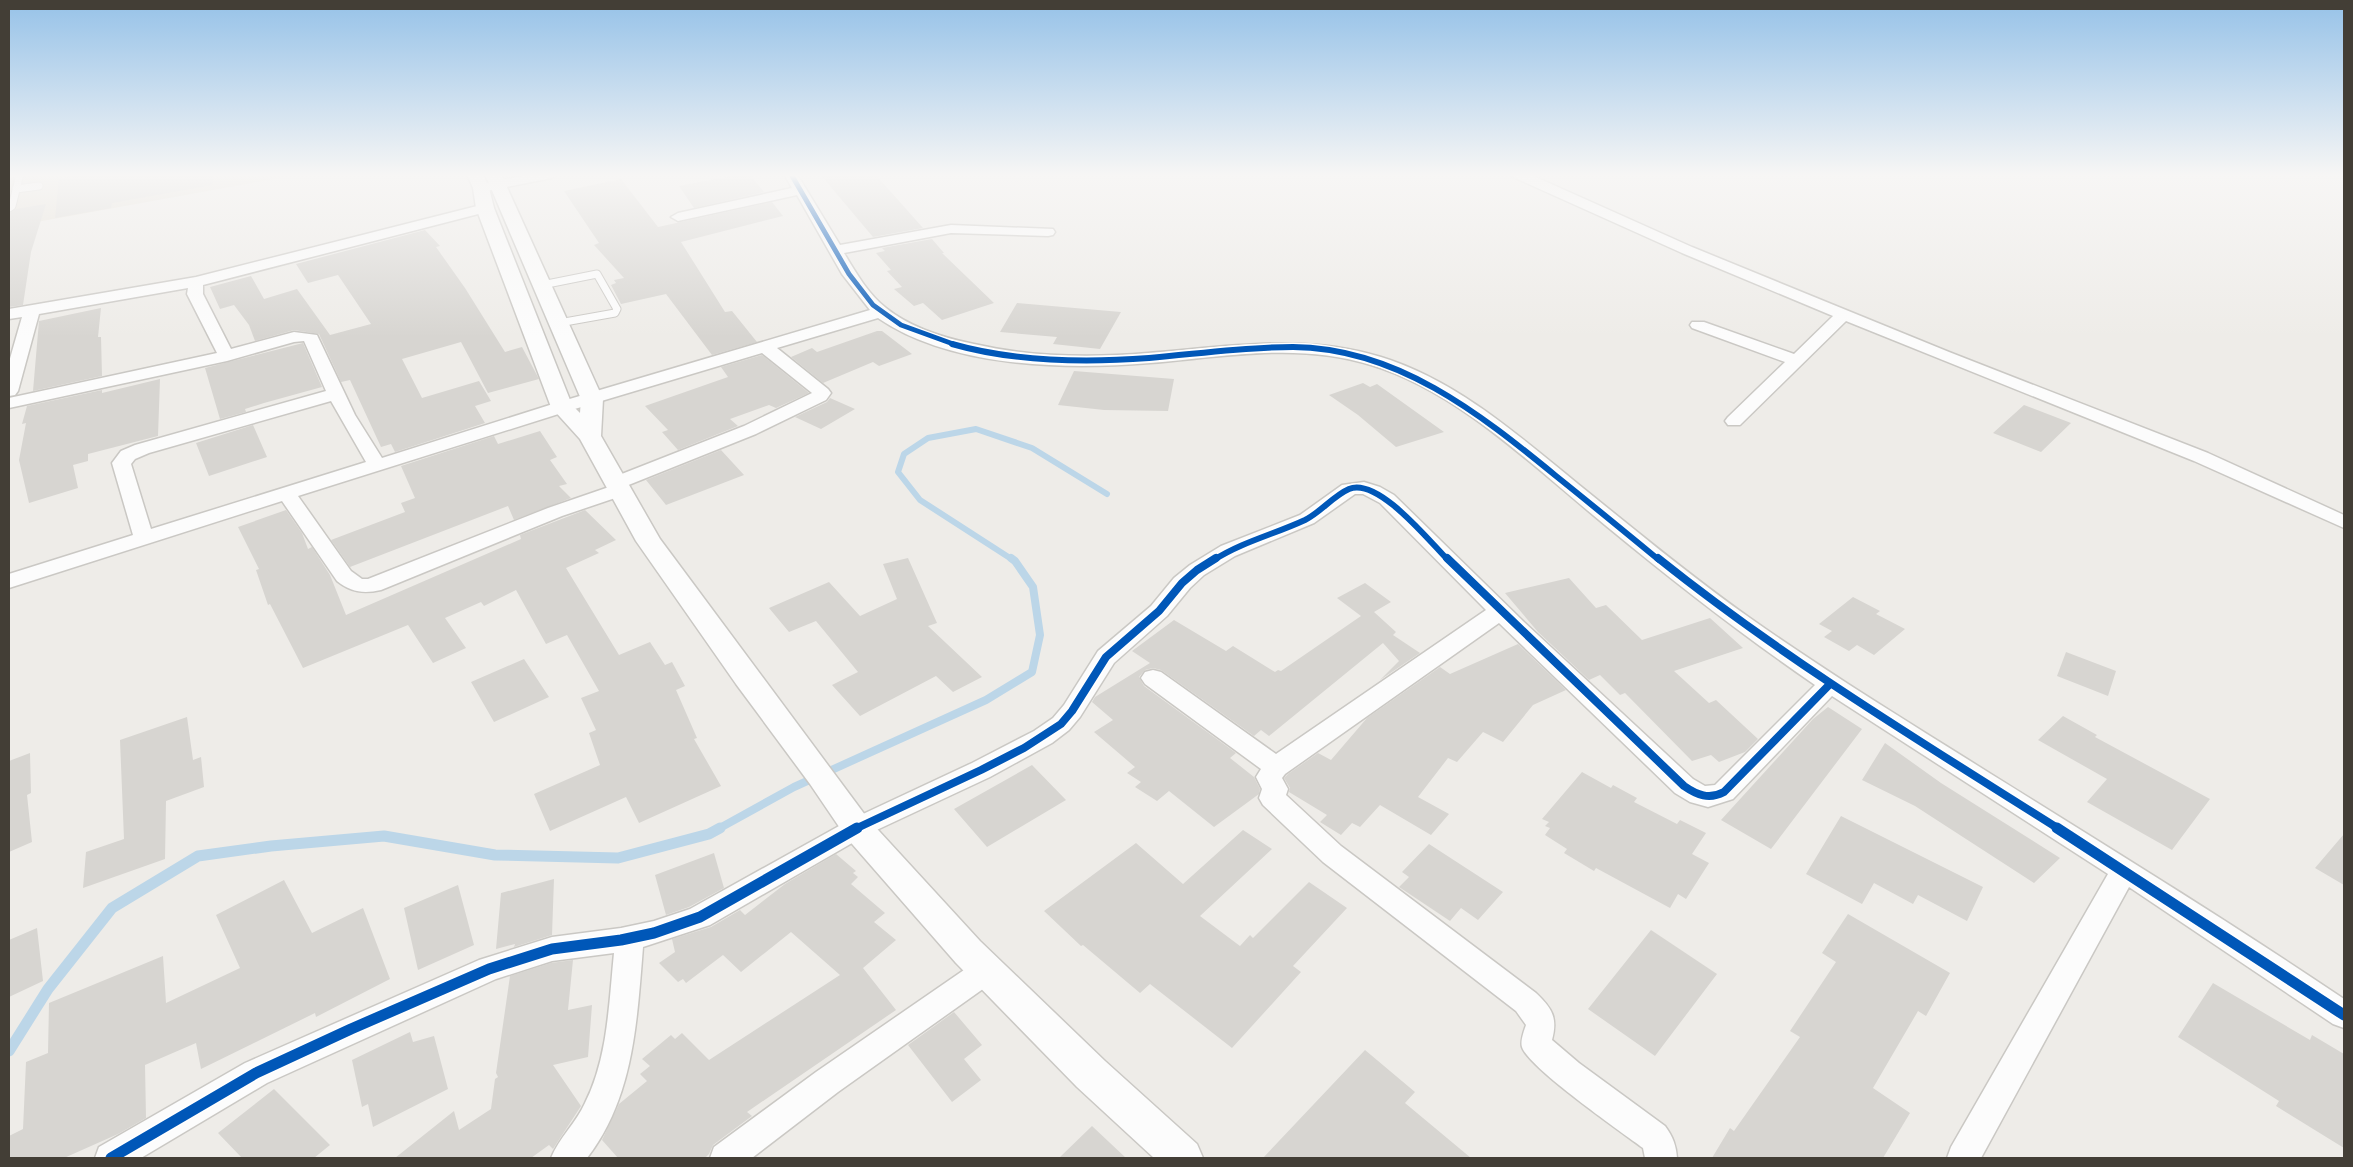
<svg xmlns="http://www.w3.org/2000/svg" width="2353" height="1167" viewBox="0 0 2353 1167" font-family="'Noto Sans',sans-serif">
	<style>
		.education { fill: #e4dfd4 }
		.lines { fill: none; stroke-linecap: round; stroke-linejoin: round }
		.stream-far2 { stroke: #bcd6e8; stroke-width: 6 }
		.stream-far1 { stroke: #bcd6e8; stroke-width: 8 }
		.stream { stroke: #bcd6e8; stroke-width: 11 }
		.building { fill: #d7d5d1 }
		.service-casing { stroke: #cac8c4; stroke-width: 9 }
		.minor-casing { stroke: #cac8c4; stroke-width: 3 }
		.tertiary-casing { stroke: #cac8c4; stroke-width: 3 }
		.service { stroke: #fcfcfc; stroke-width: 7 }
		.minor { fill: #fcfcfc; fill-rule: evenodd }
		.tertiary { fill: #fcfcfc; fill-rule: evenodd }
		.cycleway-far3-casing { stroke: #fff; stroke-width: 7 }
		.cycleway-far2-casing { stroke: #fff; stroke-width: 9 }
		.cycleway-far1-casing { stroke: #fff; stroke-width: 11 }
		.cycleway-casing { stroke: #fff; stroke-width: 14 }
		.cycleway-far3 { stroke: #0057b8; stroke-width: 5 }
		.cycleway-far2 { stroke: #0057b8; stroke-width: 6 }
		.cycleway-far1 { stroke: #0057b8; stroke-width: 8 }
		.cycleway { stroke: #0057b8; stroke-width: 11 }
	</style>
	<rect width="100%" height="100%" fill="#eeece8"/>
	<path class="education" d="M 9,174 L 301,174 L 9,227 Z"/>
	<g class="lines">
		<path class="stream-far2" d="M 1013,560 L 920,500 L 898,472 L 904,454 L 928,438 L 976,429 L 1032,448 L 1107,494"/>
		<path class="stream-far1" d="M 718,829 L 794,787 L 986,700 L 1032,672 L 1040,635 L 1033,587 L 1015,561 L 1011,558"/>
		<path class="stream" d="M 9,1051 L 48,989 L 112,908 L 198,856 L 271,846 L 384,836 L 495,855 L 618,858 L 709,834 L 720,828"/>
	</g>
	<path class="building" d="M 72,174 L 212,174 L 213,185 L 112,203 L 111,208 L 55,218 L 59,178 L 71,176 Z
		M 741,174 L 749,174 L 764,192 L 694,208 L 679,186 Z
		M 820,174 L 875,174 L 923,228 L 873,237 Z
		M 621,179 L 658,227 L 772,202 L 783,216 L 681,242 L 725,312 L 732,311 L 757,342 L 712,355 L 666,294 L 621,304 L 611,285 L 616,283 L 614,280 L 624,278 L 594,245 L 599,243 L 564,191 Z
		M 46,204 L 31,252 L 23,305 L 9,307 L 9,213 L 16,209 Z
		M 425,230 L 440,246 L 436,247 L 465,288 L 505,352 L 522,347 L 539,379 L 488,393 L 461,342 L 402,359 L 422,398 L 479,381 L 491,401 L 475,406 L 485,423 L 395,452 L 391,444 L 381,447 L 350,380 L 341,382 L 319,334 L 294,330 L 255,341 L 249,325 L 234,305 L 220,309 L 210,287 L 251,276 L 264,299 L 297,289 L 330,335 L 371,324 L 338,275 L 308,283 L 296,264 Z
		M 932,239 L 944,253 L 942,253 L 994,303 L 942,320 L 923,303 L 914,306 L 894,289 L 902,287 L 887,271 L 891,270 L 876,253 L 885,251 L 882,248 Z
		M 1017,303 L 1121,312 L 1100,349 L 1053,344 L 1057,337 L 1000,332 Z
		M 101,308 L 98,337 L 101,337 L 102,376 L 33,391 L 39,321 Z
		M 877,331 L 882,331 L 912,354 L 879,366 L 873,362 L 823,383 L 791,357 L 812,348 L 817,352 Z
		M 303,343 L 322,387 L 264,403 L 245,409 L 246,412 L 220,419 L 205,368 Z
		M 762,355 L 809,393 L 776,408 L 769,405 L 730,419 L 738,426 L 678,450 L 662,432 L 668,430 L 645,406 L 728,377 L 721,367 Z
		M 1074,371 L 1174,379 L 1168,411 L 1104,410 L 1058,405 Z
		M 160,379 L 158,436 L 88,454 L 88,461 L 73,465 L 78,488 L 29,503 L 19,460 L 26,423 L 22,424 L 27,406 L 102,390 L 102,393 Z
		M 1363,383 L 1370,387 L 1377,384 L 1444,432 L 1396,447 L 1358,415 L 1329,395 Z
		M 830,398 L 855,409 L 821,429 L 795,417 L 827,402 Z
		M 2024,405 L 2071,423 L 2041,452 L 1993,433 Z
		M 253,425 L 267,457 L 209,476 L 196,443 Z
		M 540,431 L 557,457 L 550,460 L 567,484 L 559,486 L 571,498 L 514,520 L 508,506 L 350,567 L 331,540 L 405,512 L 401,503 L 415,498 L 401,466 L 494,436 L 498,444 Z
		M 721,450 L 744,475 L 666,505 L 646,480 Z
		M 286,510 L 302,533 L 308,549 L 312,547 L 330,575 L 346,615 L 521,539 L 520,535 L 585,510 L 616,540 L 595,550 L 599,553 L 566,568 L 619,655 L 650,642 L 665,665 L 672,662 L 685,686 L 676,690 L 697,738 L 694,739 L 721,786 L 639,823 L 626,797 L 550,831 L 534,794 L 600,765 L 589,733 L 596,730 L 581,698 L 599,691 L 567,635 L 546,644 L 516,590 L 484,606 L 481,602 L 445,618 L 466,648 L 433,663 L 408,625 L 303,668 L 270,604 L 268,605 L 256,570 L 259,569 L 238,527 Z
		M 908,558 L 937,623 L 928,626 L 982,677 L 953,692 L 936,676 L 860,716 L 832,685 L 858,672 L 816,621 L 789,632 L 769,608 L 829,582 L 860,616 L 897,599 L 883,564 Z
		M 1569,578 L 1596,608 L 1606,605 L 1642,640 L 1710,618 L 1743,648 L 1674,671 L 1709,703 L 1716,700 L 1758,739 L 1745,752 L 1719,762 L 1711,755 L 1692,761 L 1625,693 L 1620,695 L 1600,675 L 1589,680 L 1538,632 L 1505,593 Z
		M 1365,583 L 1391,602 L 1374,612 L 1396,632 L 1393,635 L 1420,653 L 1380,680 L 1399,661 L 1383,643 L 1269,736 L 1261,730 L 1254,736 L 1161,670 L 1153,668 L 1145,670 L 1139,677 L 1144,686 L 1236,753 L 1230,758 L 1254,777 L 1260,789 L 1259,794 L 1214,827 L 1169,791 L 1157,801 L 1135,787 L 1141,782 L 1127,773 L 1135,767 L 1094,732 L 1113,720 L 1092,702 L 1095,697 L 1150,663 L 1132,651 L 1174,620 L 1226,651 L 1233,646 L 1275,672 L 1278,670 L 1281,671 L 1361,616 L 1337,598 Z
		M 1853,597 L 1880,611 L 1876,614 L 1905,629 L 1874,655 L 1857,645 L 1849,651 L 1824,637 L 1832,631 L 1819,624 Z
		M 1518,644 L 1566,690 L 1533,705 L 1503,742 L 1483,732 L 1457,762 L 1448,758 L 1418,797 L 1449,814 L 1431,835 L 1380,805 L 1360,827 L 1352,823 L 1341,835 L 1320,822 L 1327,815 L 1289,792 L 1290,788 L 1284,778 L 1288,774 L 1318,753 L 1331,760 L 1367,718 L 1440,667 L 1450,674 Z
		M 2066,652 L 2116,671 L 2108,696 L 2057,676 Z
		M 524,659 L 549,697 L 494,722 L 471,682 Z
		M 1828,707 L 1862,729 L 1771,849 L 1721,820 L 1813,719 Z
		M 2063,716 L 2097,735 L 2095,737 L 2210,799 L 2172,850 L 2087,802 L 2107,779 L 2038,740 Z
		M 187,717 L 193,760 L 201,757 L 204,787 L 166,801 L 165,859 L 83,888 L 86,852 L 124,839 L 120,740 Z
		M 1885,743 L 1941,783 L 2060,858 L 2034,883 L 1915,806 L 1862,780 Z
		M 30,753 L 31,793 L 27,795 L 32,842 L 9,852 L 9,761 Z
		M 1032,765 L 1066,800 L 987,847 L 954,809 Z
		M 1582,772 L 1611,788 L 1613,785 L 1637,798 L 1634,802 L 1677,824 L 1680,820 L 1706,833 L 1692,854 L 1709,863 L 1686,899 L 1678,894 L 1670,908 L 1596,868 L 1594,871 L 1564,853 L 1567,849 L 1545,835 L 1550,828 L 1545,826 L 1549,822 L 1542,819 Z
		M 1841,816 L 1983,887 L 1967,921 L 1918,895 L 1913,904 L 1874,883 L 1862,904 L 1806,874 Z
		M 1243,830 L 1272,849 L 1200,916 L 1240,946 L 1250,935 L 1253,938 L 1309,882 L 1347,908 L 1293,966 L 1301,972 L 1232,1048 L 1150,984 L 1140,993 L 1083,945 L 1081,946 L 1044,911 L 1136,843 L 1183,884 Z
		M 2344,834 L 2344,885 L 2315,868 Z
		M 1429,844 L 1503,892 L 1478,920 L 1461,908 L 1450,921 L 1399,887 L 1409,877 L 1402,872 Z
		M 714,853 L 724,888 L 689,907 L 666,915 L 655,875 Z
		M 836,854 L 856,871 L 853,873 L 858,877 L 851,884 L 885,913 L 874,922 L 896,940 L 863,968 L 896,1010 L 747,1112 L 752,1116 L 713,1145 L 709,1154 L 705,1158 L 618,1158 L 602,1140 L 619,1104 L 647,1081 L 640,1074 L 650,1066 L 642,1059 L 671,1035 L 675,1039 L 682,1033 L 709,1060 L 840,975 L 791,932 L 741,972 L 723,955 L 686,983 L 683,979 L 678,982 L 659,963 L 675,952 L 672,939 L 711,927 L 740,910 L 745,915 L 785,884 Z
		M 554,879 L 552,935 L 514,947 L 515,944 L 496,949 L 501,893 Z
		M 284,880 L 312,933 L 363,908 L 390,979 L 316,1017 L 315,1013 L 201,1069 L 196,1043 L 145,1065 L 146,1118 L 118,1134 L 64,1158 L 9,1158 L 9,1136 L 23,1129 L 26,1062 L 48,1053 L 49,1003 L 163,956 L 166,1003 L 240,968 L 216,915 Z
		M 458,885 L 474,945 L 418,970 L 404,908 Z
		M 1848,914 L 1950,973 L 1926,1016 L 1918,1011 L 1873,1088 L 1910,1113 L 1883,1158 L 1712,1158 L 1730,1128 L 1734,1131 L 1800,1037 L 1790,1031 L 1836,962 L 1822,953 Z
		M 37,928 L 43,981 L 9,997 L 9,940 Z
		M 1651,930 L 1717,974 L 1655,1056 L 1588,1009 Z
		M 573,960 L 568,1010 L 592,1005 L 588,1057 L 553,1065 L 581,1106 L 553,1149 L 549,1145 L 531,1158 L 395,1158 L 454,1111 L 459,1130 L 491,1109 L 495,1079 L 498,1077 L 496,1073 L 510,976 L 551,963 Z
		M 2213,983 L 2310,1040 L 2312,1035 L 2344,1054 L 2344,1148 L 2276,1106 L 2279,1101 L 2178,1037 Z
		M 954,1012 L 982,1045 L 964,1059 L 981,1080 L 952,1102 L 908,1045 Z
		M 410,1032 L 413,1042 L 434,1036 L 448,1089 L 373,1127 L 368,1104 L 362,1107 L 352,1060 Z
		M 1365,1050 L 1415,1092 L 1405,1103 L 1471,1158 L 1263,1158 Z
		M 274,1089 L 330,1145 L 314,1158 L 242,1158 L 218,1133 Z
		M 1092,1126 L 1126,1158 L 1059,1158 Z"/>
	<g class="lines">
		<defs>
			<path id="service" d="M 9,174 L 12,174
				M 16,189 L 39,186
				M 9,208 L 12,206 L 20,174
				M 542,285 L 597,274 L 617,309 L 615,313 L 559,323"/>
			<path id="minor" d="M 532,174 L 559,174 L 552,178 L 481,192 L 474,188 L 481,184 Z
				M 784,174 L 797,174 L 840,245 L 951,225 L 1053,229 L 1055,232 L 1053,235 L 1048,236 L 951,233 L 844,253 C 856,273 868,294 886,308 C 911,328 944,338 974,344 C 1031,357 1090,358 1148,353 C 1227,347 1303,333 1381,357 C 1456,380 1518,435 1578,484 C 1634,529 1690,576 1750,618 C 1828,673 1910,723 1991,774 C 2110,848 2228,921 2344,999 L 2344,1028 L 2333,1024 L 2129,887 L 1981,1158 L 1947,1158 L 1951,1147 L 2108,874 L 1832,696 L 1733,799 L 1708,807 L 1690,802 L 1675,793 L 1499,623 L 1285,774 L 1282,778 L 1288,789 L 1286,795 L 1341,846 L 1536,993 C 1552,1008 1558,1018 1552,1040 L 1579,1063 L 1665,1126 C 1673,1137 1676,1145 1677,1158 L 1645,1158 L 1643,1148 C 1621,1132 1528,1067 1522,1047 C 1520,1041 1524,1031 1526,1025 L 1516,1011 L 1323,862 L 1263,805 L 1259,798 L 1262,789 L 1256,777 L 1261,769 L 1145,684 L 1141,678 L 1145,672 L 1153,670 L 1161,672 L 1276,754 L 1486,610 L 1380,503 L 1363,494 L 1355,494 L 1314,523 L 1235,556 L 1204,575 L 1190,588 L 1167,616 L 1114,663 L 1080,717 L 1069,730 L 1052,743 L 990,777 L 866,835 L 710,925 L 643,947 C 637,1020 634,1098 587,1158 L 551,1158 C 559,1138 576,1123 585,1103 C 608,1058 609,1002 614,953 L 552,961 L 496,979 L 267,1083 L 141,1158 L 95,1158 L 99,1147 L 245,1063 L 479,960 L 552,937 L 621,928 L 654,921 L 690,909 L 848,821 L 972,763 L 1034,731 L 1053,718 L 1064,705 L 1098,651 L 1151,606 L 1174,578 L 1190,565 L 1221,546 L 1300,515 L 1342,485 L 1364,482 L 1380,487 L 1394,495 L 1524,622 L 1693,779 L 1705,786 L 1715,785 L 1815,685 C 1742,635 1673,581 1605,525 C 1535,468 1458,391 1371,365 C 1298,342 1224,357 1150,363 C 1066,370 951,368 878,318 L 777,348 L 828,389 L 831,393 L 826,400 L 756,434 L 626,486 L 630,490 L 627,494 L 562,516 L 381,590 C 363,594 351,592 337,581 L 282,501 L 9,588 L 9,574 L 133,535 L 112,463 L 121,451 L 135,445 L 326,391 L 304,341 L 294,342 L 227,361 L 9,408 L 9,398 L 217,353 L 187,294 L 188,288 L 39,314 L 18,391 L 15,395 L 9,396 L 9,362 L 22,317 L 9,319 L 9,309 L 196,277 L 485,204 L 490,205 L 492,208 L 490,211 L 203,285 L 203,294 L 231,349 L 294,332 L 317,335 L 355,415 L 382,458 L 556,403 L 870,310 L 842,274 L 797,195 L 678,221 L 671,217 L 678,213 L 792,188 ZM 762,353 L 812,393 L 744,426 L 609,479 L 606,483 L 609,487 L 548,508 L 368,579 L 362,579 L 351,571 L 298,496 L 568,411 ZM 331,401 L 366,462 L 151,529 L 131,464 L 135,459 L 149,453 Z
				M 1512,174 L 1529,174 L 1692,247 L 1949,352 L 2208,453 L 2344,515 L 2344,528 L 2194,461 L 1846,321 L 1740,425 L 1728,425 L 1725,421 L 1728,417 L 1785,362 L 1692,328 L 1690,325 L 1692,322 L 1704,322 L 1794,354 L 1833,316 L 1682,253 L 1513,177 Z
				M 987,957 L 997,961 L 1001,970 L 997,979 L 838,1092 L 752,1158 L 710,1158 L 714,1147 L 816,1072 L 977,961 Z"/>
			<path id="tertiary" d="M 467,174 L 483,174 L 489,188 L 494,208 L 572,405 L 580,413 L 581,399 L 485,174 L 501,174 L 603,399 L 601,436 L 660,539 L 868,819 L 980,941 L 1105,1061 L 1197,1144 L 1203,1158 L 1154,1158 L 1077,1087 L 956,963 L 846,837 L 810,784 L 736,684 L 636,541 L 580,439 L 551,407 L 476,208 L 473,188 Z"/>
		</defs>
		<use href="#service" class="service-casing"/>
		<use href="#minor" class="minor-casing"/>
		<use href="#tertiary" class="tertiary-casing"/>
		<use href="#service" class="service"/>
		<use href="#minor" class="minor"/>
		<use href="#tertiary" class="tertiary"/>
		<defs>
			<path id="cycleway-far3" d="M 791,174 L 849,274 L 873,305 L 901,325 L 956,345"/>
			<path id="cycleway-far2" d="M 952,344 C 1015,362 1083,363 1149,358 C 1197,354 1244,347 1293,347 C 1397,348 1479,413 1556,476 C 1591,504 1625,532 1659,560
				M 1214,560 C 1242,542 1275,534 1305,520 C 1321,512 1333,496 1349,489 C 1378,477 1429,541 1448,560"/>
			<path id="cycleway-far1" d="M 1447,558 L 1684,786 C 1697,795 1709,800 1724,792 L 1830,684
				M 1658,558 C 1784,659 1923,743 2059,829
				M 855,829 L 981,770 L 1024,748 L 1061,724 L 1072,711 L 1106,657 L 1159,611 L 1182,583 L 1197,570 L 1216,558"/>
			<path id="cycleway" d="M 2057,828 L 2344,1015
				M 111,1158 L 256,1073 L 351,1029 L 489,969 L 552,949 L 621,940 L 654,933 L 700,917 L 857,828"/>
		</defs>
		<use href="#cycleway-far3" class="cycleway-far3-casing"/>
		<use href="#cycleway-far2" class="cycleway-far2-casing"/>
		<use href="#cycleway-far1" class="cycleway-far1-casing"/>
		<use href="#cycleway" class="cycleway-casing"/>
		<use href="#cycleway-far3" class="cycleway-far3"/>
		<use href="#cycleway-far2" class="cycleway-far2"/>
		<use href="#cycleway-far1" class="cycleway-far1"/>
		<use href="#cycleway" class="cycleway"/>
	</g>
	<linearGradient id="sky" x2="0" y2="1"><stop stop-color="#96c2e8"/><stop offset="0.52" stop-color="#f7f6f5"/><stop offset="1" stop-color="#f7f6f5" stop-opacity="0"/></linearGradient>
	<rect width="2353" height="337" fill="url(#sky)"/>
	<rect width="2353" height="1167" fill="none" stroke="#433e36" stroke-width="20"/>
</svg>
